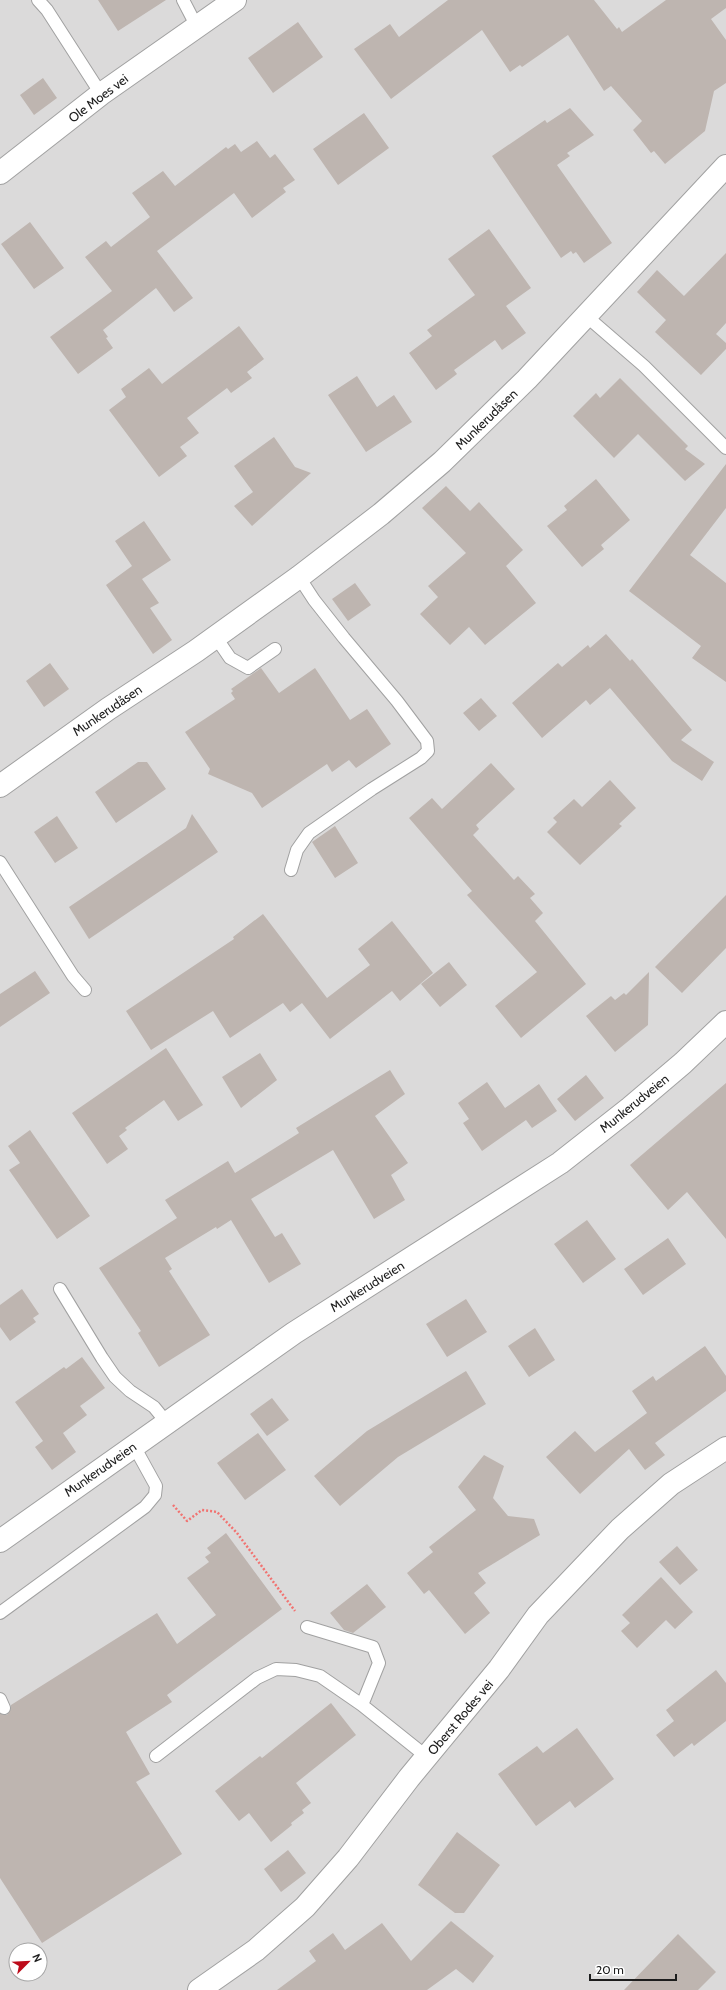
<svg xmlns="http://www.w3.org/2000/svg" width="726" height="1990" viewBox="0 0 726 1990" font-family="Cabin,sans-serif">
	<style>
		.residential { fill: #dbdada; fill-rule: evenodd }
		.building { fill: #beb5b0 }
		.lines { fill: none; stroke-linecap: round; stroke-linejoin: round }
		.lane-casing { stroke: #a1a1a1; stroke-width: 14 }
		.street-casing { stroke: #a1a1a1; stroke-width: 24 }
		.path { stroke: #f17371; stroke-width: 2.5; stroke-dasharray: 2 2; stroke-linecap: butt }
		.lane { stroke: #fff; stroke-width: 12 }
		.street { stroke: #fff; stroke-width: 22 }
		.labels { text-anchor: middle; stroke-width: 4; stroke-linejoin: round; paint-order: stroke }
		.street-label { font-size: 13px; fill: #1d1d1d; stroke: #fff }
	</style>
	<rect width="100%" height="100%" fill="#ede9e3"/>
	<path class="residential" d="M 0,0 L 726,0 L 726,1990 L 0,1990 ZM 16,1950 L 40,1950 L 40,1974 L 16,1974 Z"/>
	<path class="building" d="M 98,0 L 166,0 L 118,31 Z
		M 448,0 L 594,0 L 617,29 L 619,27 L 622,32 L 666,0 L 726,0 L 726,8 L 711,19 L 726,40 L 726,83 L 714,91 L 705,131 L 665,164 L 654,151 L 651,153 L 633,130 L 642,121 L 611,86 L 604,91 L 568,35 L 522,67 L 520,65 L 510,72 L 482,30 L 391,99 L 354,49 L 390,24 L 399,37 Z
		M 298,22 L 323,57 L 273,93 L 248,58 Z
		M 43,78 L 57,98 L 34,115 L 20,95 Z
		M 570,108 L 594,135 L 567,153 L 570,156 L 557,165 L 612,243 L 584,263 L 576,252 L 573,254 L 571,251 L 561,258 L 492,156 L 545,120 L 547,123 Z
		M 364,113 L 389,148 L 338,185 L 313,149 Z
		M 257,141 L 270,158 L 275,154 L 295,180 L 283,188 L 286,192 L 252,218 L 234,193 L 157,251 L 193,298 L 174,312 L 156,288 L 103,330 L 108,337 L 106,338 L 113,348 L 78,374 L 50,337 L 112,291 L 85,257 L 106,241 L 111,247 L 150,217 L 132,193 L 163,171 L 175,186 L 226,147 L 228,149 L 235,144 L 241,152 Z
		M 30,222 L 64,268 L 34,289 L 1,244 Z
		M 489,229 L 531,288 L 506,306 L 526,333 L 502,350 L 495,340 L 454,370 L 457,374 L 436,390 L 409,353 L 432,336 L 427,330 L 475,295 L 448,259 Z
		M 726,253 L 726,323 L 716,334 L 726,343 L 726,349 L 701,375 L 655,332 L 666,320 L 637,292 L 657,270 L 684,296 Z
		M 239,326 L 264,359 L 247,372 L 252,378 L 231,393 L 227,388 L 187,418 L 199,433 L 180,447 L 187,456 L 159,477 L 109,410 L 126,397 L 121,389 L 149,368 L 162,384 Z
		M 357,376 L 377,407 L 394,395 L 412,422 L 366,452 L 328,395 Z
		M 620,378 L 688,446 L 685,449 L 705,464 L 685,481 L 638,434 L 614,458 L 573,416 L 596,393 L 600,398 Z
		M 274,437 L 295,467 L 311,473 L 252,526 L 234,506 L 253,492 L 234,466 Z
		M 726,464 L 726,508 L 690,555 L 726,583 L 726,682 L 692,658 L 701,646 L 629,591 Z
		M 596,479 L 630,520 L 601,545 L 604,549 L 582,567 L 547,526 L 567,510 L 564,506 Z
		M 446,486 L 470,511 L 479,502 L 523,550 L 506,566 L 536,603 L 485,645 L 469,627 L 450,645 L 420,614 L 438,597 L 428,586 L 466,553 L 422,508 Z
		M 144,521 L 171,560 L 142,579 L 159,603 L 150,608 L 172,640 L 153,654 L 106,585 L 132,566 L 115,541 Z
		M 355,583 L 371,605 L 348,621 L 332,599 Z
		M 606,634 L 630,661 L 632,659 L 692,730 L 681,740 L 714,762 L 702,781 L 672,761 L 610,688 L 590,705 L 586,700 L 542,738 L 512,703 L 558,663 L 562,667 L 588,645 L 590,648 Z
		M 50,663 L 69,689 L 44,707 L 26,681 Z
		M 261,668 L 279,693 L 315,668 L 350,720 L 367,709 L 391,744 L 356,768 L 349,760 L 332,772 L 327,764 L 262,808 L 252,793 L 208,774 L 210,769 L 185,732 L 235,699 L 231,693 L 233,691 L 231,689 Z
		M 481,698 L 497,716 L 479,731 L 463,713 Z
		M 138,762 L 147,762 L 166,789 L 116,823 L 95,792 Z
		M 491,763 L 515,789 L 476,825 L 479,829 L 473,835 L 514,880 L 518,876 L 535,894 L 530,898 L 543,913 L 535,921 L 586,984 L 521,1038 L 495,1006 L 537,972 L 467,895 L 472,891 L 409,818 L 432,798 L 442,809 Z
		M 610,780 L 636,808 L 619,824 L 622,826 L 580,865 L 547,832 L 557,822 L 553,818 L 574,799 L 582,807 Z
		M 192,814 L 218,852 L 89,939 L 69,907 L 186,828 Z
		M 57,816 L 78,848 L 55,863 L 34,832 Z
		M 335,826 L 358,863 L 335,878 L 312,842 Z
		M 726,895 L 726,948 L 682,993 L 655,967 Z
		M 263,914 L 327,998 L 370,965 L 358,949 L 392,921 L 433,973 L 400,1001 L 392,991 L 330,1039 L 302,1003 L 290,1012 L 283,1003 L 230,1038 L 213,1011 L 151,1050 L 126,1011 L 234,939 L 233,937 Z
		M 449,962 L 467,985 L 440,1007 L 421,984 Z
		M 35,971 L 50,993 L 0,1027 L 0,994 Z
		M 649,972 L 648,1025 L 615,1052 L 586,1016 L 611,996 L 615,1000 L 624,993 L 626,995 Z
		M 166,1048 L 203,1105 L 178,1121 L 164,1100 L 125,1128 L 127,1130 L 119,1136 L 128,1149 L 107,1164 L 72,1113 Z
		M 260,1053 L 277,1080 L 241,1108 L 222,1077 Z
		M 390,1070 L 405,1094 L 375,1116 L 408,1163 L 391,1175 L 405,1200 L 374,1219 L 333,1150 L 251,1199 L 275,1237 L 282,1233 L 301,1264 L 269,1283 L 231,1220 L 217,1229 L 216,1227 L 165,1258 L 172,1269 L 169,1271 L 210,1335 L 159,1367 L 138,1333 L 141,1331 L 99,1268 L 177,1218 L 165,1200 L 228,1161 L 235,1173 L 299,1133 L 296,1128 Z
		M 586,1075 L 604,1098 L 575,1121 L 557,1099 Z
		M 487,1082 L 505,1108 L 539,1084 L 557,1111 L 532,1128 L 526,1120 L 482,1151 L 463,1123 L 469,1119 L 458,1103 Z
		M 726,1083 L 726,1239 L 687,1192 L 668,1210 L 630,1165 Z
		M 30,1130 L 90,1216 L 57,1239 L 9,1170 L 20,1163 L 8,1146 Z
		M 587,1220 L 616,1259 L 583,1283 L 554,1244 Z
		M 668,1238 L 686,1264 L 643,1295 L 624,1269 Z
		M 22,1289 L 39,1314 L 33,1318 L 36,1322 L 10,1341 L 0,1327 L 0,1305 Z
		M 466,1299 L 487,1332 L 447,1357 L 426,1324 Z
		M 535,1328 L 555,1360 L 529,1377 L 508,1346 Z
		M 705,1346 L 726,1376 L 726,1391 L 655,1443 L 665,1455 L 645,1470 L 629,1449 L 580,1494 L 546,1457 L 575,1431 L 595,1452 L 647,1413 L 632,1391 L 653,1376 L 656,1381 Z
		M 82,1357 L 105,1388 L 80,1406 L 87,1415 L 63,1433 L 76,1452 L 52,1470 L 35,1447 L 43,1441 L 15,1402 L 64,1367 L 66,1369 Z
		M 466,1371 L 486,1404 L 398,1457 L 340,1506 L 314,1476 L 367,1431 Z
		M 272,1398 L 289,1420 L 267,1436 L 250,1414 Z
		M 258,1433 L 286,1470 L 245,1500 L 217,1463 Z
		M 484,1455 L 504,1466 L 493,1498 L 508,1516 L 534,1519 L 540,1535 L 478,1573 L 486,1583 L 474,1593 L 490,1613 L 465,1634 L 429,1590 L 424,1594 L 407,1573 L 433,1552 L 429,1547 L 476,1510 L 458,1487 Z
		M 226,1533 L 282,1609 L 167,1695 L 172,1702 L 126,1732 L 150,1774 L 136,1782 L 182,1854 L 42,1943 L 0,1878 L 0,1714 L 7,1715 L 11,1709 L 11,1705 L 157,1613 L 177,1644 L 216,1615 L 187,1578 L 209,1562 L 205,1557 L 211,1553 L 207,1548 Z
		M 677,1546 L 698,1570 L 680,1585 L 659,1562 Z
		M 661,1577 L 693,1612 L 675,1629 L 666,1620 L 637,1648 L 621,1631 L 630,1623 L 622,1615 Z
		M 367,1584 L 386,1607 L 353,1633 L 344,1630 L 330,1613 Z
		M 716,1670 L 726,1683 L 726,1721 L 694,1746 L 692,1743 L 674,1757 L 656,1735 L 674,1721 L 666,1710 Z
		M 331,1703 L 356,1735 L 296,1783 L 311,1803 L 302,1810 L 304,1813 L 291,1823 L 292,1825 L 271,1842 L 249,1813 L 239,1821 L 215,1791 L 260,1756 L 262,1758 Z
		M 577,1728 L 614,1779 L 575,1808 L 570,1801 L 536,1826 L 498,1774 L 537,1746 L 543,1753 Z
		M 457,1832 L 500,1865 L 464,1913 L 455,1913 L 418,1885 Z
		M 288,1850 L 306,1873 L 281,1892 L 264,1869 Z
		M 451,1921 L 494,1956 L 473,1983 L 456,1969 L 427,1990 L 277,1990 L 316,1961 L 309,1951 L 333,1933 L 345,1950 L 382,1923 L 411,1961 Z
		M 678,1934 L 716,1972 L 698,1990 L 624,1990 Z"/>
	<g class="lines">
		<defs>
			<path id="lane" d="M 38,0 L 47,10 L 101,94
				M 183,0 L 197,27
				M 585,315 L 644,366 L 726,448
				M 215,636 L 230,658 L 248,668 L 275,649
				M 0,862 L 73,976 L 85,990
				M 291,870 L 297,850 L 309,833 L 372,789 L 421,758 L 428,751 L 427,741 L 397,701 L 344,638 L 314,600 L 299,577
				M 60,1289 L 102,1358 L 115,1377 L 130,1391 L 154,1407 L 167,1423
				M 0,1613 L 145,1507 L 155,1495 L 156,1486 L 134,1446
				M 307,1627 L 373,1647 L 379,1663 L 362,1705
				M 0,1699 L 4,1708
				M 156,1756 L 257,1678 L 276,1669 L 296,1670 L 320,1676 L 362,1705 L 427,1757"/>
			<path id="street" d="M 0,173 L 101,94 L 235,0
				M 0,786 L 108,709 L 196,651 L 299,577 L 381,514 L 442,462 L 527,379 L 726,166
				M 0,1541 L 294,1333 L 560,1163 L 630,1108 L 683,1063 L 726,1022
				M 199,1990 L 256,1950 L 305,1907 L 348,1858 L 409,1778 L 499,1669 L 538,1615 L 620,1529 L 671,1484 L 726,1448"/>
		</defs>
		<use href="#lane" class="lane-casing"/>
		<use href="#street" class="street-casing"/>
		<path class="path" d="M 173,1505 L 187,1521 L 202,1510 L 217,1512 L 237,1533 L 295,1611"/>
		<use href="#lane" class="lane"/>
		<use href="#street" class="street"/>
	</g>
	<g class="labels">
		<g class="street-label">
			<text transform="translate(98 98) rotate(-37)" y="5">Ole Moes vei</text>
			<text transform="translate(486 419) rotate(-44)" y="5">Munkerudåsen</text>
			<text transform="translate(107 710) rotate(-34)" y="5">Munkerudåsen</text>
			<text transform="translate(634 1103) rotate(-39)" y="5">Munkerudveien</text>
			<text transform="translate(367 1286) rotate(-32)" y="5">Munkerudveien</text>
			<text transform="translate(100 1469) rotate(-35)" y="5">Munkerudveien</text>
			<text transform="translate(460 1717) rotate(-50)" y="5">Oberst Rodes vei</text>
		</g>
	</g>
	<g transform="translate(28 1962) rotate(66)"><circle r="19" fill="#ffffff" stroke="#a5a5a5"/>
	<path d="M0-3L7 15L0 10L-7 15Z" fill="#bd0c1b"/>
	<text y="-6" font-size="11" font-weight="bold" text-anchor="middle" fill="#1d1d1d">N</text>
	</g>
	<path d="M590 1974v6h86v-6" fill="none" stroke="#1d1d1d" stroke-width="2"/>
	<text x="596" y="1974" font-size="12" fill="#1d1d1d" stroke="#ffffff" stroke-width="3" paint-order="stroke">20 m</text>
</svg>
